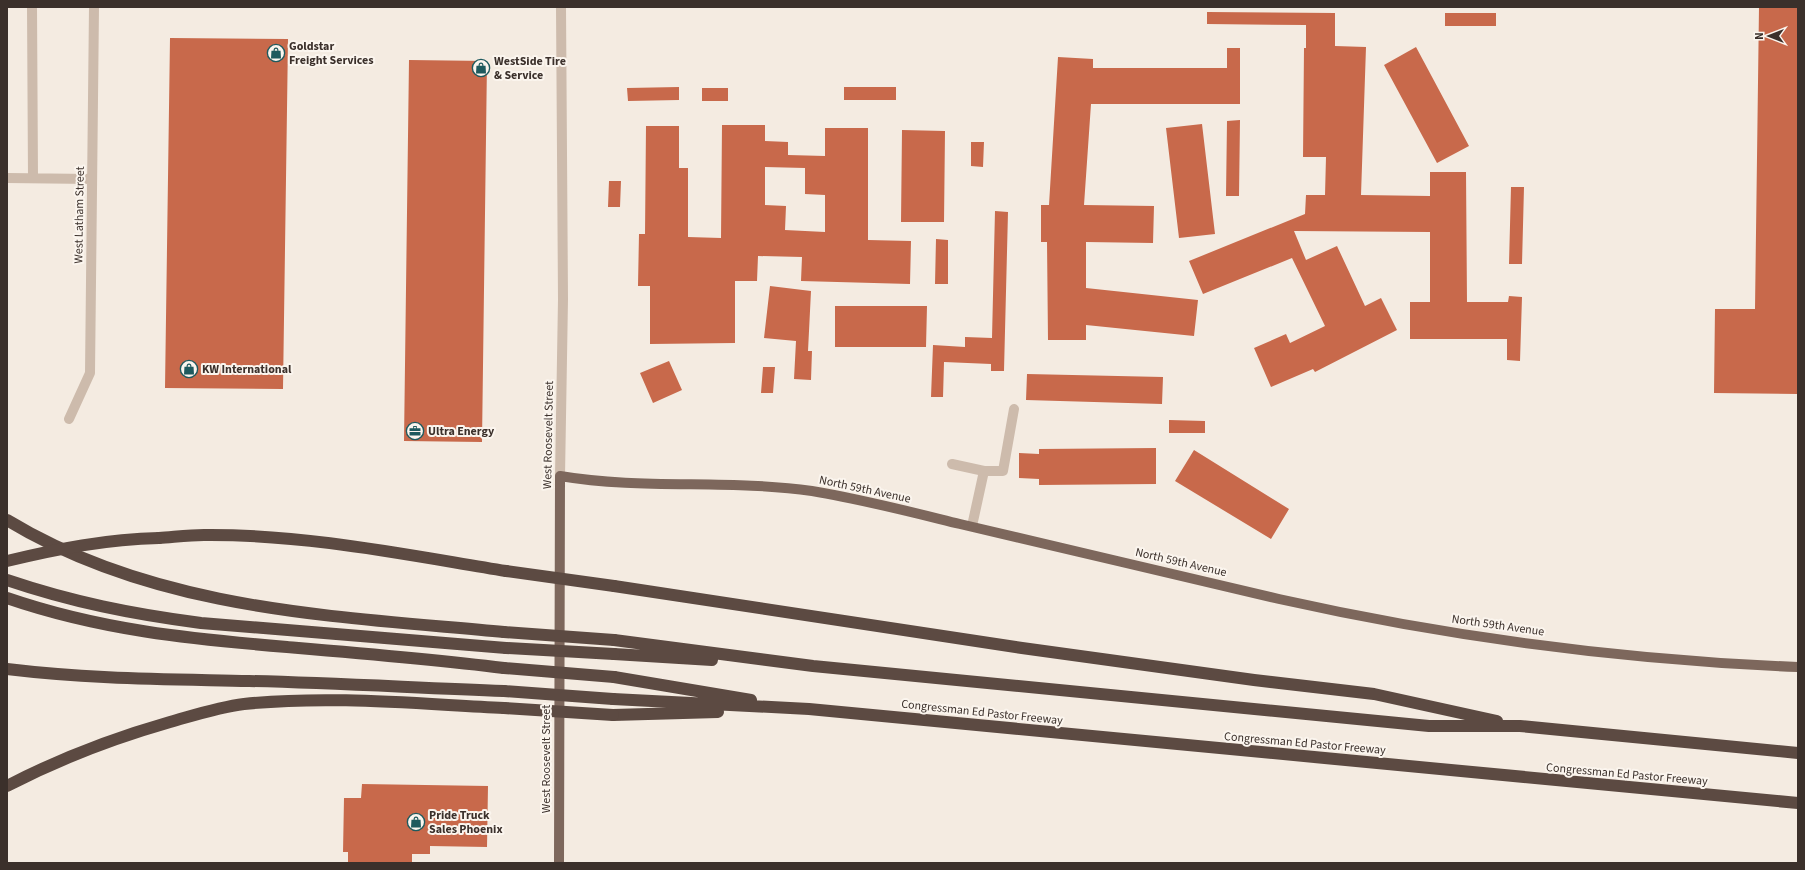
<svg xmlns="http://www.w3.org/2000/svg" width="1805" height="870" viewBox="0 0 1805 870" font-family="'Source Sans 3',sans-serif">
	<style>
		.building { fill: #c8694b; fill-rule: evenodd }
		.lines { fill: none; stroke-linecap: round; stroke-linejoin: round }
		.minor { stroke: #cdbbac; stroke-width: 10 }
		.major { stroke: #7d675c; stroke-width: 10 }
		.highway { stroke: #5c4a42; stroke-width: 12 }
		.highway-bridge { stroke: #5c4a42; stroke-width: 12 }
		.labels { text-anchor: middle; stroke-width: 4; stroke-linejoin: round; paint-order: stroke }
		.poi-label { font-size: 12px; font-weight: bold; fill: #3b302b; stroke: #fbf5ee; text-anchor: start }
		.street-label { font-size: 12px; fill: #3b302b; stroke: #fbf5ee }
	</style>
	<rect width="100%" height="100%" fill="#f4ebe1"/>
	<path class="building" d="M 1759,7 L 1798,7 L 1798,394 L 1714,393 L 1715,309 L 1755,309 Z
		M 1207,12 L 1335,13 L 1335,46 L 1366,47 L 1361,195 L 1430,196 L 1430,172 L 1466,172 L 1467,302 L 1508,302 L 1509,296 L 1522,297 L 1520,361 L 1507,360 L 1507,339 L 1410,339 L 1410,302 L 1430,302 L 1430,232 L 1294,231 L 1306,260 L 1337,246 L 1365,306 L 1381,298 L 1397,330 L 1315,372 L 1313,369 L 1271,387 L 1254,348 L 1286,334 L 1290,343 L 1325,326 L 1292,258 L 1203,294 L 1189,261 L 1305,214 L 1306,195 L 1325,195 L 1326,157 L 1303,157 L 1304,48 L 1306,48 L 1306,25 L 1207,24 Z
		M 1445,13 L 1496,13 L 1496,26 L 1445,26 Z
		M 170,38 L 288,39 L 283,389 L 165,388 Z
		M 1416,47 L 1469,146 L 1437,163 L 1384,65 Z
		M 1227,48 L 1240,48 L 1240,104 L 1091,104 L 1084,205 L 1154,206 L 1153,243 L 1086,242 L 1086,288 L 1198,300 L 1194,336 L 1086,325 L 1086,340 L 1048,340 L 1047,242 L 1041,242 L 1041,205 L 1049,205 L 1058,57 L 1093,59 L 1093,68 L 1227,68 Z
		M 409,60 L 487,61 L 482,442 L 404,441 Z
		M 679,87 L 679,100 L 628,101 L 627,88 Z
		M 844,87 L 896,87 L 896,100 L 844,100 Z
		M 702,88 L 728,88 L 728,101 L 702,101 Z
		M 1240,120 L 1239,196 L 1226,196 L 1227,121 Z
		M 1202,124 L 1215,234 L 1179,238 L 1166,128 Z
		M 722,125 L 765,125 L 765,141 L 788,142 L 788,155 L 825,156 L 825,128 L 868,128 L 868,240 L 911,241 L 910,284 L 801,281 L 802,257 L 758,256 L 757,281 L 735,281 L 735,343 L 650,344 L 650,286 L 638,286 L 639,234 L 645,234 L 646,126 L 679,126 L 679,168 L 688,168 L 688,237 L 721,238 ZM 765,167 L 805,168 L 805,194 L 825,195 L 825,232 L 785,230 L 786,206 L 765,205 Z
		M 902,130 L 945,131 L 944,222 L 901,222 Z
		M 971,142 L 984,142 L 983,167 L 971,166 Z
		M 609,181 L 621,181 L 620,207 L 608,207 Z
		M 1511,187 L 1524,187 L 1522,264 L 1509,264 Z
		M 995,211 L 1008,212 L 1004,371 L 991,371 L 991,364 L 944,362 L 943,397 L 931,397 L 933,345 L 965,347 L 965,337 L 992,338 Z
		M 936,239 L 948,240 L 948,284 L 935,284 Z
		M 770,286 L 811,291 L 808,351 L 812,351 L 811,380 L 794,379 L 796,341 L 764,338 Z
		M 835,306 L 927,306 L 926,347 L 835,347 Z
		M 669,361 L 682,390 L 653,403 L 640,373 Z
		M 763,367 L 775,367 L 773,393 L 761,393 Z
		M 1027,374 L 1163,377 L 1162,404 L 1026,400 Z
		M 1169,420 L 1205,421 L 1205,433 L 1169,433 Z
		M 1156,448 L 1156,484 L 1039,485 L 1039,479 L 1019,478 L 1019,453 L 1039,454 L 1039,449 Z
		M 1194,450 L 1289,509 L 1271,539 L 1175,481 Z
		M 362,784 L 488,786 L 487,847 L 430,846 L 430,854 L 412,854 L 412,863 L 348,863 L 348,852 L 343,852 L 344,798 L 361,798 Z"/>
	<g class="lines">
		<path class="minor" d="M 32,7 L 33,178
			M 7,178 L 92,179
			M 69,419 L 90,373 L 94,7
			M 952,464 L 984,471
			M 560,476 L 563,299 L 561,7
			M 972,526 L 984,471 L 1003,471 L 1014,409"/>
		<path class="major" d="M 559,863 L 560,476 C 643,490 728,479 812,491 C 861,499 911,512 960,524 C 1066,548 1173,575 1279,599 C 1449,637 1624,660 1798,667"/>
		<path class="highway" d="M 7,520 C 157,611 334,616 504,632
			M 159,538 C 174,537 189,535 204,535 C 306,534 407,555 506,571
			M 7,580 C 72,602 132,614 201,623 L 506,648
			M 614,586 L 1022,648 L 1254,680 L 1374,694 L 1497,721
			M 7,598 C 100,630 190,639 287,647 C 359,653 432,659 504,668
			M 614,640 L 813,666 L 1429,726 L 1520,726 L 1798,753
			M 614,654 L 712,660
			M 7,669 C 89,679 167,679 249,681 C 334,683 419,688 504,691
			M 614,677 L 751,700
			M 613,699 L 809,709 L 1798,803
			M 613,715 L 718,712
			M 7,786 C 59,759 114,738 170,722 C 195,715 219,707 244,704 C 330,695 418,704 504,708"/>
		<path class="highway-bridge" d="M 7,561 C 57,549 107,539 159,538
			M 506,571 L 614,586
			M 504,632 L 614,640
			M 506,648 L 614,654
			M 504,668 L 614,677
			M 504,691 L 613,699
			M 504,708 L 613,715"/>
	</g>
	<defs>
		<symbol id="shop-ring" viewBox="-11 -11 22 22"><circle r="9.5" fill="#fbf5ee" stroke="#1f5a5e" stroke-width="1.5"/><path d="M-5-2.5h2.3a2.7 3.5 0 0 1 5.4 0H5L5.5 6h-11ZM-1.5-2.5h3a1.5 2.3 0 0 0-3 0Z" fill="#1f5a5e"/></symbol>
		<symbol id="office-ring" viewBox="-11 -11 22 22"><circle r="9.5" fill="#fbf5ee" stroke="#1f5a5e" stroke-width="1.5"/><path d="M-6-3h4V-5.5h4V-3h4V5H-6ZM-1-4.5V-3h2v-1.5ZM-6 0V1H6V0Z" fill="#1f5a5e"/></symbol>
	</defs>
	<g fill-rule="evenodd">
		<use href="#shop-ring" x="266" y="43" width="20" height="20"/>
		<use href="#shop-ring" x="471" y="58" width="20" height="20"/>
		<use href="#shop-ring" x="179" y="359" width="20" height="20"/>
		<use href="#office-ring" x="405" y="421" width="20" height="20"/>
		<use href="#shop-ring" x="406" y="812" width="20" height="20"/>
	</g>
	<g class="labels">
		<g class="poi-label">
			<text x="289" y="50">Goldstar<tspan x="289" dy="14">Freight Services</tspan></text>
			<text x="494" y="65">WestSide Tire<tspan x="494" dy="14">&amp; Service</tspan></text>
			<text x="202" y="373">KW International</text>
			<text x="428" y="435">Ultra Energy</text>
			<text x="429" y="819">Pride Truck<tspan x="429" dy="14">Sales Phoenix</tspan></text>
		</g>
		<g class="street-label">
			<text transform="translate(79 215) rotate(-89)" y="4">West Latham Street</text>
			<text transform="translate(548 435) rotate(-89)" y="4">West Roosevelt Street</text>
			<text transform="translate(865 489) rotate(12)" y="4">North 59th Avenue</text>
			<text transform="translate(1181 562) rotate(13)" y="4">North 59th Avenue</text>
			<text transform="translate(1498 625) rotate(8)" y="4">North 59th Avenue</text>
			<text transform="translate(982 712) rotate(6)" y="4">Congressman Ed Pastor Freeway</text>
			<text transform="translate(1305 743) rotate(5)" y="4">Congressman Ed Pastor Freeway</text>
			<text transform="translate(546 759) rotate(-90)" y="4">West Roosevelt Street</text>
			<text transform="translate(1627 774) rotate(5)" y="4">Congressman Ed Pastor Freeway</text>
		</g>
	</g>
	<rect width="1805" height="870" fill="none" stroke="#3b302b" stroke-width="16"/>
	<g transform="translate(1769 36) rotate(270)" stroke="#fbf5ee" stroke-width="3" paint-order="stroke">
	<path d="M0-3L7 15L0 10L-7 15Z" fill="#3b302b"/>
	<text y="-6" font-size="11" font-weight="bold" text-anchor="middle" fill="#3b302b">N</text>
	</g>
</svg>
